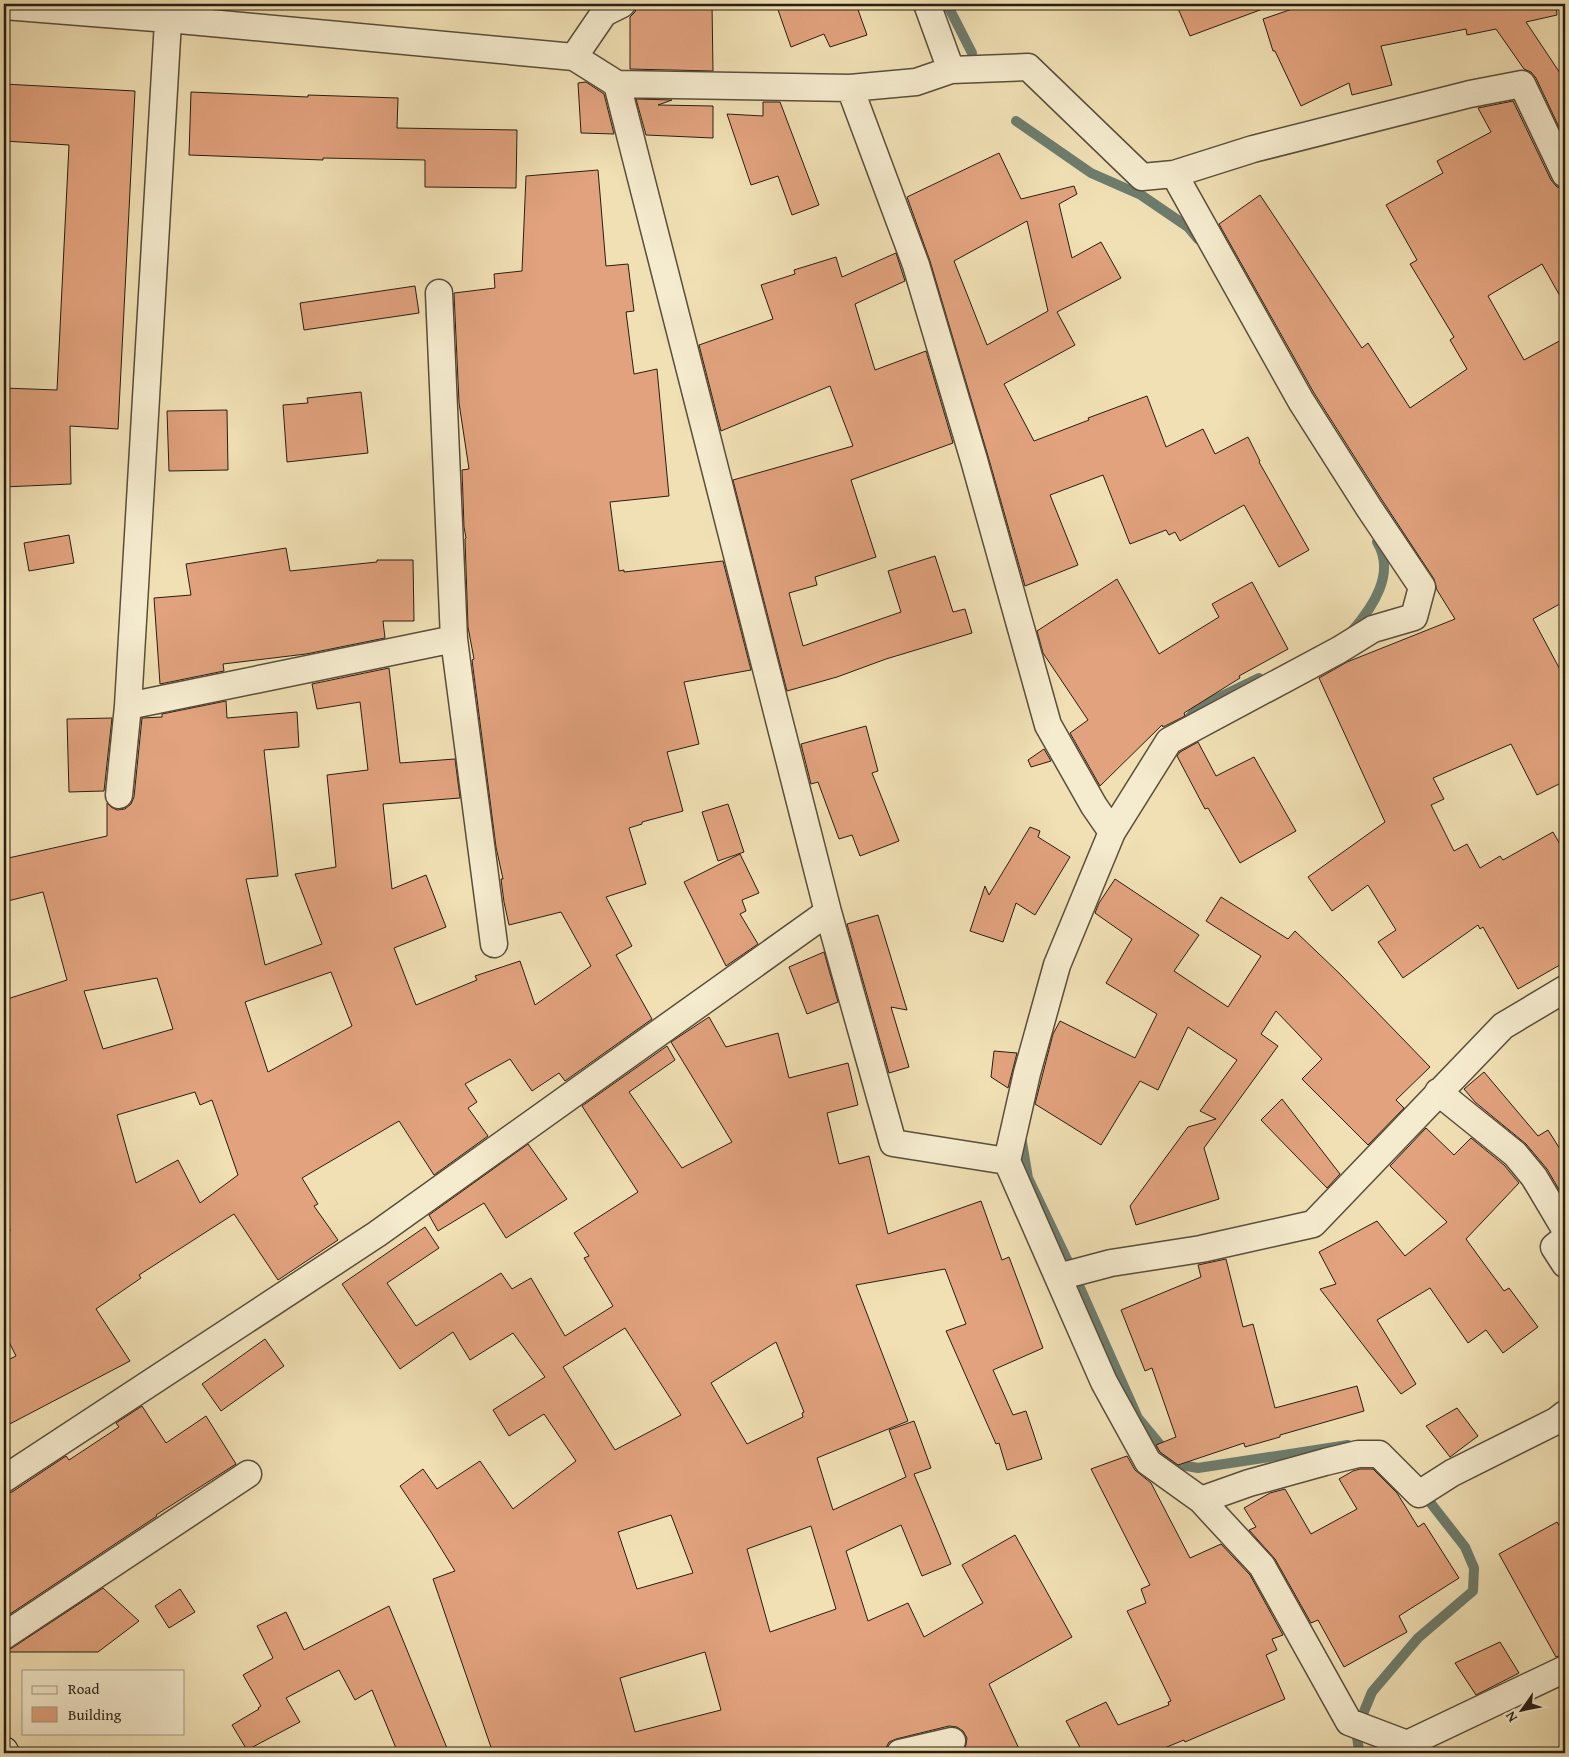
<svg xmlns="http://www.w3.org/2000/svg" width="1569" height="1757" viewBox="0 0 1569 1757" font-family="'Gentium Book Plus',serif">
	<style>
		.lines { fill: none; stroke-linecap: round; stroke-linejoin: round }
		.stream { stroke: #6c7d6e; stroke-width: 10 }
		.building { fill: #e1a27d; stroke: #271e12; fill-rule: evenodd }
		.street-casing { stroke: #594e3a; stroke-width: 29 }
		.secondary-casing { stroke: #271e12; stroke-width: 30 }
		.street { stroke: #f5ebce; stroke-width: 26 }
		.secondary { stroke: #f5ebce; stroke-width: 28 }
	</style>
	<rect width="100%" height="100%" fill="#f0e0b4"/>
	<filter id="stains"><feTurbulence type="fractalNoise" baseFrequency=".004" numOctaves="4"/><feColorMatrix values="0 0 0 0 .2 0 0 0 0 .09 0 0 0 0 .02 0 0 0 .5 -.17"/></filter>
	<radialGradient id="worn" r=".72"><stop offset=".6" stop-color="#630" stop-opacity="0"/><stop offset="1" stop-color="#630" stop-opacity=".3"/></radialGradient>
	<g class="lines">
		<path class="stream" d="M 947,4 L 972,53
			M 1016,121 L 1091,173 L 1141,195 L 1188,227 L 1198,239
			M 1352,631 C 1373,607 1396,573 1377,542
			M 1185,723 L 1197,708 L 1259,678
			M 1021,1136 L 1028,1178 L 1073,1272 L 1138,1418 L 1176,1464 L 1198,1468 L 1348,1445
			M 1357,1753 L 1359,1750 L 1356,1731 L 1372,1692 L 1418,1638 L 1473,1591 L 1474,1568 L 1465,1547 L 1422,1492"/>
	</g>
	<path class="building" d="M 712,4 L 713,71 L 630,69 L 630,17 L 635,12 L 637,5 Z
		M 776,4 L 856,4 L 867,35 L 830,47 L 824,34 L 791,47 Z
		M 1176,4 L 1268,4 L 1268,7 L 1190,36 Z
		M 1307,4 L 1556,4 L 1557,15 L 1526,22 L 1562,76 L 1565,75 L 1565,140 L 1536,78 L 1531,72 L 1524,69 L 1496,29 L 1467,35 L 1466,29 L 1381,46 L 1392,85 L 1352,95 L 1349,83 L 1301,106 L 1275,51 L 1273,51 L 1263,19 Z
		M 586,82 L 604,94 L 614,134 L 581,133 L 578,83 Z
		M 4,84 L 135,91 L 118,429 L 70,426 L 71,484 L 4,487 L 4,388 L 57,390 L 69,145 L 4,141 Z
		M 191,92 L 308,97 L 308,95 L 398,98 L 397,128 L 517,130 L 516,188 L 425,187 L 425,160 L 323,158 L 323,160 L 189,155 Z
		M 636,99 L 672,100 L 658,105 L 713,106 L 713,138 L 646,135 Z
		M 1513,101 L 1551,180 L 1557,187 L 1565,189 L 1565,305 L 1542,264 L 1488,296 L 1524,360 L 1565,338 L 1565,601 L 1533,619 L 1565,679 L 1565,781 L 1537,795 L 1511,744 L 1433,778 L 1444,799 L 1431,805 L 1454,851 L 1467,844 L 1480,868 L 1500,856 L 1503,860 L 1553,832 L 1565,853 L 1565,962 L 1518,989 L 1483,927 L 1480,929 L 1478,925 L 1403,978 L 1378,942 L 1396,930 L 1368,885 L 1332,911 L 1308,877 L 1385,822 L 1319,678 L 1347,662 L 1455,619 L 1437,590 L 1434,579 L 1382,500 L 1314,393 L 1219,224 L 1260,195 L 1362,348 L 1368,343 L 1410,408 L 1467,369 L 1450,340 L 1454,337 L 1410,264 L 1417,260 L 1386,205 L 1443,173 L 1437,161 L 1491,132 L 1478,108 Z
		M 763,102 L 780,102 L 819,205 L 792,215 L 778,176 L 751,185 L 727,114 L 763,116 Z
		M 999,153 L 1021,199 L 1074,186 L 1077,194 L 1059,204 L 1072,258 L 1101,242 L 1121,278 L 1057,312 L 1075,345 L 1004,384 L 1034,441 L 1089,420 L 1088,418 L 1147,396 L 1166,447 L 1203,429 L 1215,454 L 1248,437 L 1260,461 L 1259,462 L 1309,550 L 1279,567 L 1244,505 L 1180,541 L 1175,532 L 1169,535 L 1166,530 L 1130,544 L 1103,475 L 1050,495 L 1078,565 L 1025,586 L 988,456 L 930,261 L 907,197 ZM 1027,221 L 1048,311 L 987,345 L 954,261 Z
		M 598,170 L 606,266 L 628,264 L 634,311 L 626,312 L 634,374 L 657,369 L 669,496 L 610,502 L 619,571 L 624,570 L 624,572 L 723,561 L 751,670 L 684,682 L 699,744 L 667,752 L 683,811 L 642,822 L 642,824 L 629,828 L 646,884 L 606,897 L 632,946 L 616,955 L 652,1019 L 565,1081 L 559,1073 L 532,1091 L 510,1059 L 465,1084 L 477,1102 L 468,1108 L 488,1136 L 434,1175 L 399,1121 L 302,1178 L 318,1204 L 314,1206 L 338,1240 L 278,1280 L 234,1214 L 139,1275 L 141,1278 L 96,1309 L 130,1361 L 4,1427 L 4,1362 L 16,1356 L 4,1332 L 4,1234 L 10,1231 L 4,1207 L 4,1000 L 67,980 L 43,892 L 4,902 L 4,859 L 107,836 L 107,803 L 111,807 L 117,810 L 125,809 L 131,804 L 134,797 L 142,718 L 162,717 L 162,714 L 226,701 L 227,718 L 297,712 L 299,747 L 264,750 L 278,876 L 246,879 L 265,965 L 322,944 L 295,874 L 336,867 L 327,775 L 368,770 L 360,702 L 317,709 L 312,684 L 389,668 L 400,763 L 455,759 L 460,798 L 383,804 L 392,889 L 426,875 L 446,927 L 394,948 L 416,1005 L 477,980 L 475,976 L 520,961 L 535,1005 L 591,966 L 561,912 L 509,925 L 504,902 L 501,879 L 503,879 L 496,847 L 472,660 L 474,659 L 468,627 L 465,539 L 466,538 L 464,527 L 462,470 L 469,469 L 459,403 L 454,293 L 495,288 L 494,274 L 522,271 L 526,176 ZM 331,972 L 352,1026 L 268,1072 L 245,1002 ZM 157,978 L 173,1029 L 103,1049 L 84,991 ZM 195,1092 L 200,1105 L 212,1100 L 238,1175 L 200,1203 L 178,1160 L 136,1183 L 117,1115 Z
		M 896,253 L 905,281 L 855,304 L 875,370 L 926,351 L 953,443 L 851,480 L 876,557 L 815,577 L 817,585 L 789,593 L 803,646 L 901,612 L 888,571 L 935,556 L 953,612 L 965,609 L 972,633 L 886,659 L 837,677 L 787,691 L 733,480 L 853,446 L 830,386 L 721,431 L 699,345 L 773,319 L 761,285 L 795,274 L 794,270 L 836,257 L 842,277 Z
		M 415,286 L 419,313 L 304,330 L 300,303 Z
		M 361,392 L 368,453 L 287,462 L 283,405 L 308,403 L 307,398 Z
		M 227,410 L 228,470 L 169,471 L 167,411 Z
		M 69,535 L 74,563 L 29,571 L 24,543 Z
		M 286,548 L 290,571 L 377,562 L 377,560 L 413,560 L 414,621 L 383,621 L 385,638 L 306,654 L 223,664 L 224,671 L 160,684 L 154,598 L 191,595 L 186,564 Z
		M 1117,579 L 1159,654 L 1219,617 L 1212,604 L 1252,582 L 1288,649 L 1239,676 L 1240,678 L 1184,713 L 1185,716 L 1163,727 L 1162,725 L 1100,786 L 1070,733 L 1088,720 L 1043,653 L 1037,631 Z
		M 112,718 L 104,791 L 69,792 L 67,719 Z
		M 866,726 L 878,771 L 872,773 L 899,841 L 860,856 L 852,835 L 839,839 L 818,782 L 811,784 L 801,744 Z
		M 1198,742 L 1216,776 L 1254,757 L 1296,831 L 1240,863 L 1208,808 L 1205,809 L 1177,756 L 1180,752 Z
		M 1044,749 L 1051,761 L 1031,767 L 1028,760 Z
		M 728,804 L 744,852 L 718,861 L 702,812 Z
		M 1030,827 L 1040,831 L 1038,837 L 1070,857 L 1035,915 L 1016,903 L 1003,942 L 970,931 L 985,886 L 989,895 Z
		M 740,854 L 759,893 L 742,900 L 746,911 L 740,914 L 758,944 L 726,966 L 684,882 Z
		M 1115,879 L 1199,935 L 1174,971 L 1228,1007 L 1261,956 L 1206,921 L 1221,897 L 1288,939 L 1295,931 L 1340,974 L 1430,1067 L 1396,1100 L 1404,1108 L 1368,1145 L 1302,1079 L 1322,1059 L 1276,1011 L 1261,1034 L 1278,1046 L 1204,1148 L 1219,1199 L 1136,1225 L 1130,1206 L 1188,1127 L 1216,1119 L 1200,1111 L 1237,1060 L 1188,1027 L 1158,1090 L 1140,1081 L 1101,1145 L 1035,1104 L 1053,1034 L 1060,1021 L 1135,1058 L 1157,1014 L 1106,983 L 1132,939 L 1095,913 L 1099,903 Z
		M 878,915 L 907,1010 L 891,1007 L 909,1067 L 889,1073 L 847,924 Z
		M 824,952 L 838,1002 L 807,1014 L 789,967 Z
		M 709,1017 L 726,1047 L 778,1033 L 789,1078 L 848,1063 L 858,1105 L 827,1113 L 839,1164 L 869,1156 L 888,1234 L 981,1201 L 1002,1260 L 1009,1257 L 1043,1348 L 993,1370 L 1013,1415 L 1026,1411 L 1042,1459 L 1007,1470 L 999,1443 L 996,1444 L 946,1331 L 966,1324 L 945,1269 L 856,1285 L 908,1421 L 817,1458 L 833,1510 L 906,1477 L 889,1430 L 914,1421 L 931,1468 L 914,1474 L 951,1564 L 922,1576 L 901,1525 L 846,1551 L 868,1621 L 908,1603 L 924,1637 L 983,1603 L 962,1565 L 1015,1535 L 1072,1637 L 989,1684 L 1021,1753 L 964,1753 L 963,1751 L 966,1745 L 967,1738 L 963,1731 L 957,1727 L 949,1726 L 896,1739 L 889,1742 L 886,1748 L 885,1753 L 493,1753 L 433,1579 L 455,1571 L 431,1532 L 400,1486 L 423,1469 L 437,1489 L 480,1461 L 513,1509 L 576,1461 L 544,1414 L 509,1436 L 493,1410 L 545,1377 L 513,1333 L 470,1360 L 453,1332 L 400,1369 L 342,1284 L 425,1227 L 439,1248 L 387,1283 L 416,1326 L 501,1273 L 512,1289 L 531,1278 L 565,1336 L 613,1306 L 584,1258 L 589,1256 L 574,1233 L 638,1192 L 582,1106 L 667,1046 L 675,1060 L 629,1092 L 682,1168 L 732,1142 L 671,1042 ZM 625,1328 L 681,1415 L 615,1450 L 563,1367 ZM 776,1342 L 804,1412 L 802,1413 L 803,1417 L 747,1444 L 711,1383 ZM 671,1515 L 693,1573 L 637,1589 L 618,1532 ZM 811,1526 L 836,1609 L 770,1632 L 747,1549 ZM 705,1652 L 721,1710 L 635,1732 L 620,1678 Z
		M 994,1051 L 1017,1053 L 1008,1088 L 991,1077 Z
		M 1484,1072 L 1538,1136 L 1548,1130 L 1565,1157 L 1565,1200 L 1547,1169 L 1526,1144 L 1475,1102 L 1464,1089 Z
		M 1282,1099 L 1340,1174 L 1327,1188 L 1261,1120 Z
		M 1426,1128 L 1454,1155 L 1471,1138 L 1504,1165 L 1519,1183 L 1466,1239 L 1504,1291 L 1509,1288 L 1538,1327 L 1503,1353 L 1486,1330 L 1468,1343 L 1430,1288 L 1377,1320 L 1416,1384 L 1401,1394 L 1320,1289 L 1336,1284 L 1319,1252 L 1377,1221 L 1405,1256 L 1447,1222 L 1390,1166 Z
		M 528,1144 L 567,1199 L 506,1238 L 484,1203 L 438,1231 L 429,1215 Z
		M 1226,1259 L 1243,1327 L 1253,1324 L 1275,1408 L 1357,1386 L 1364,1411 L 1280,1435 L 1280,1437 L 1245,1447 L 1244,1443 L 1178,1465 L 1160,1452 L 1156,1445 L 1176,1437 L 1152,1368 L 1145,1371 L 1121,1310 L 1201,1277 L 1198,1265 Z
		M 265,1339 L 284,1366 L 221,1411 L 202,1384 Z
		M 142,1406 L 166,1443 L 206,1416 L 236,1464 L 156,1515 L 157,1516 L 4,1618 L 4,1494 L 12,1492 L 66,1456 L 69,1460 L 119,1427 L 116,1423 Z
		M 1457,1408 L 1478,1436 L 1450,1457 L 1426,1426 Z
		M 1127,1456 L 1135,1470 L 1151,1483 L 1190,1558 L 1221,1544 L 1250,1575 L 1283,1635 L 1272,1639 L 1277,1650 L 1266,1655 L 1285,1699 L 1185,1742 L 1184,1740 L 1152,1753 L 1083,1753 L 1066,1721 L 1106,1702 L 1118,1725 L 1169,1705 L 1168,1702 L 1171,1701 L 1127,1611 L 1146,1603 L 1141,1589 L 1150,1585 L 1091,1469 Z
		M 1360,1469 L 1373,1469 L 1397,1493 L 1418,1527 L 1424,1523 L 1459,1578 L 1399,1616 L 1407,1632 L 1344,1667 L 1318,1620 L 1311,1623 L 1275,1559 L 1249,1530 L 1256,1527 L 1244,1508 L 1270,1493 L 1285,1489 L 1311,1534 L 1357,1509 L 1339,1479 L 1353,1471 Z
		M 1557,1522 L 1565,1536 L 1565,1654 L 1556,1657 L 1499,1554 Z
		M 103,1588 L 139,1621 L 98,1652 L 4,1652 L 12,1648 Z
		M 180,1589 L 195,1612 L 169,1628 L 155,1606 Z
		M 389,1606 L 449,1753 L 398,1753 L 372,1690 L 355,1700 L 339,1670 L 286,1698 L 300,1722 L 247,1750 L 232,1725 L 259,1709 L 258,1708 L 261,1706 L 243,1675 L 273,1658 L 257,1626 L 286,1612 L 304,1650 Z
		M 1500,1642 L 1519,1673 L 1476,1695 L 1455,1663 Z"/>
	<g class="lines">
		<defs>
			<path id="street" d="M 927,4 L 951,70
				M 4,6 L 168,19 L 574,57 L 617,84 L 850,88 L 916,82 L 951,70 L 1028,67 L 1142,177 L 1174,174 L 1253,149 L 1470,94 L 1522,84 L 1565,174
				M 574,57 L 604,13 L 622,4
				M 617,84 L 828,912 L 893,1143 L 1007,1161 L 1104,1382 L 1148,1462 L 1201,1500 L 1262,1566 L 1349,1722 L 1407,1744 L 1412,1753
				M 850,88 L 916,265 L 974,460 L 1048,725 L 1094,806 L 1112,832 L 1057,965 L 1027,1073 L 1007,1161
				M 439,293 L 454,639 L 494,944
				M 128,706 L 454,639
				M 119,795 L 128,706 L 169,4
				M 1112,832 L 1169,741 L 1339,650 L 1373,629 L 1414,617 L 1422,587 L 1369,508 L 1301,401 L 1174,174
				M 1438,1092 L 1515,1154 L 1534,1177 L 1565,1229
				M 1565,1238 L 1554,1247 L 1565,1264
				M 1058,1277 L 1111,1263 L 1201,1249 L 1313,1224 L 1503,1026 L 1565,989
				M 4,1479 L 377,1234 L 828,912
				M 1201,1500 L 1249,1483 L 1325,1462 L 1358,1454 L 1379,1454 L 1419,1494 L 1452,1473 L 1556,1421 L 1565,1414
				M 4,1636 L 248,1474
				M 1407,1744 L 1565,1669
				M 900,1753 L 952,1741"/>
			<path id="secondary" d="M 4,1751 L 5,1753"/>
		</defs>
		<use href="#street" class="street-casing"/>
		<use href="#secondary" class="secondary-casing"/>
		<use href="#street" class="street"/>
		<use href="#secondary" class="secondary"/>
	</g>
	<rect width="1569" height="1757" fill="none" stroke="#f0e0b4" stroke-width="20"/>
	<rect x="5" y="5" width="1559" height="1747" fill="none" stroke="#271e12" stroke-width="2.5"/>
	<rect x="10" y="10" width="1549" height="1737" fill="none" stroke="#271e12"/>
	<rect x="22" y="1670" width="162" height="65" fill="#f5ebce" stroke="#a39983"/>
	<rect x="32" y="1686" width="25" height="8" fill="#f5ebce" stroke="#a39983"/>
	<text x="68" y="1694" font-size="15" fill="#271e12">Road</text>
	<rect x="32" y="1707" width="25" height="15" fill="#e1a27d" stroke="#a39983"/>
	<text x="68" y="1720" font-size="15" fill="#271e12">Building</text>
	<g transform="translate(1522 1710) rotate(237)" stroke="#f5ebce" stroke-width="4" paint-order="stroke">
	<path d="M0-4L9 19L0 12L-9 19Z" fill="#271e12"/>
	<text y="-8" font-size="14" font-weight="bold" text-anchor="middle" fill="#271e12">N</text>
	</g>
	<rect width="100%" height="100%" filter="url(#stains)"/>
	<rect width="100%" height="100%" fill="url(#worn)"/>
</svg>
